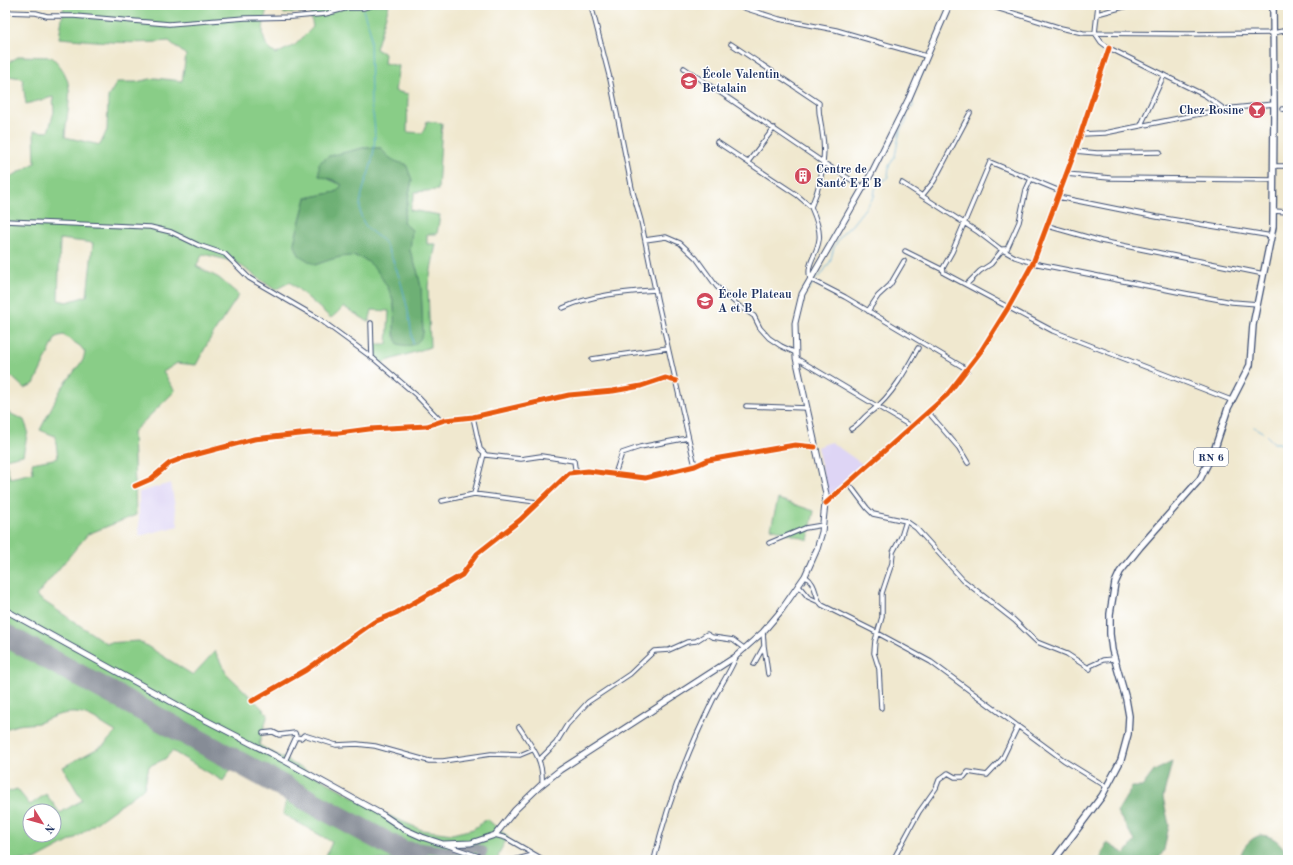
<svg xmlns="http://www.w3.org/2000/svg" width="1293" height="865" viewBox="0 0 1293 865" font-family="'Old Standard TT',serif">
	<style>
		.built { fill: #ded5f5 }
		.green { fill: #89cd87; stroke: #527e72; fill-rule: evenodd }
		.forest { fill: #6eb074; stroke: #447069 }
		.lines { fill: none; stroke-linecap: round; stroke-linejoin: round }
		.stream { stroke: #58abd4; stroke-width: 1 }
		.taxiway { stroke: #868c96; stroke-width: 9 }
		.runway { stroke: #868c96; stroke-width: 23 }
		.street-casing { stroke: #3b4b6f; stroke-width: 5.5 }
		.secondary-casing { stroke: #3b4b6f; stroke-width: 7 }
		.primary-casing { stroke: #3b4b6f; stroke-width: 8 }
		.street { stroke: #fff; stroke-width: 3.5 }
		.secondary { stroke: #fff; stroke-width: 5 }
		.primary { stroke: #fff; stroke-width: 5.5 }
		.cycleway-casing { stroke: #fff; stroke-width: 8 }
		.cycleway { stroke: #e8590c; stroke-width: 5 }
		.labels { text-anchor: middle; stroke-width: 3; stroke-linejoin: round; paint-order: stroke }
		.shield { fill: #fff; stroke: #5f6d8e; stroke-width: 1 }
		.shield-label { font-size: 11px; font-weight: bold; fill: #1b2f5e }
		.poi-label { font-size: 12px; font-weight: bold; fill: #1b2f5e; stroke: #fff; text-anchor: start }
	</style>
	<rect width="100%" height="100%" fill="#fff"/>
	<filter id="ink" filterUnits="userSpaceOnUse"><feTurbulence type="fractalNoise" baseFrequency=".025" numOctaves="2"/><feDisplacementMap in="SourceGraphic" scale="8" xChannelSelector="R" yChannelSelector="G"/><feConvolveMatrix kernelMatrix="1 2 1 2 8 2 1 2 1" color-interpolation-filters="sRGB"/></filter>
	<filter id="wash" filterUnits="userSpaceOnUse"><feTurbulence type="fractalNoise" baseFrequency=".012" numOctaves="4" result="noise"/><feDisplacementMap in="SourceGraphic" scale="16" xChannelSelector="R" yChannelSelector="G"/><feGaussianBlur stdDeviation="0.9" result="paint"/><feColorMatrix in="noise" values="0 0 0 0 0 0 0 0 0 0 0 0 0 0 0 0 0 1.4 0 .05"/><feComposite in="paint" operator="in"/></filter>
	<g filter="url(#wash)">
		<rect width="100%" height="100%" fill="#f0e8cf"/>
		<path class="built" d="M 831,442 L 865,466 L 829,499 L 817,447 Z
			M 171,483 L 178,526 L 139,536 L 139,492 Z"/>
		<path class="green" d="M 64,5 L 389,5 L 376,49 L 385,54 L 384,63 L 399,66 L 395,91 L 408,94 L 407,132 L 423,133 L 427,121 L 442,123 L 438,190 L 415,192 L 410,210 L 440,215 L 437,234 L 427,234 L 427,244 L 436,244 L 428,286 L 430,347 L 381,363 L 374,358 L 374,344 L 387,344 L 389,311 L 372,310 L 369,322 L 344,307 L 331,318 L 290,282 L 275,290 L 236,262 L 203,254 L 196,266 L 219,278 L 239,295 L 211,337 L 196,365 L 177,363 L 163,372 L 175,391 L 133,432 L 136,515 L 88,534 L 36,596 L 106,643 L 139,641 L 193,675 L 215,651 L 226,673 L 268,714 L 259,745 L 385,814 L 422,830 L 452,834 L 473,829 L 487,819 L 508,837 L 499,853 L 498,860 L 324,860 L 332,842 L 283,814 L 287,796 L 231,769 L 223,781 L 172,751 L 165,759 L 149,766 L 144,788 L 74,839 L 35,860 L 5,860 L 5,793 L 17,789 L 30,805 L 46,794 L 60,813 L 82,800 L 63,767 L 104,745 L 116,732 C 93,719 83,707 55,716 C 49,718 44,721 38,723 C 24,725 17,723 5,730 L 5,460 L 10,478 L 33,473 L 32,463 L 58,458 L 55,436 L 40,430 L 61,389 L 83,360 L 85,352 L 80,346 L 63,335 L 56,337 L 34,384 L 24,388 L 12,377 L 5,375 L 5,180 L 35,163 L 34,131 L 48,132 L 54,112 L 53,97 L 26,104 L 22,78 L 7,76 L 7,63 L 20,56 L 52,57 C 79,83 67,103 65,137 L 100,145 L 107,130 L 108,97 L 117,82 L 136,82 L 155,78 L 182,81 L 186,55 L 169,41 C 132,45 96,41 59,38 ZM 283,7 L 284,14 L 310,11 L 313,27 L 295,45 L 276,54 C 258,43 263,26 267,8 ZM 363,148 L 381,148 C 389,160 402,169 412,180 L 403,222 L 411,230 L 410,251 L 417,270 L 421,287 L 423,333 L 394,337 C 394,327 395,316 394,306 C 392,288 375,259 357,256 C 342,254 328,260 315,265 L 294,243 L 306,198 L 336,192 L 342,185 L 319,175 L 348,152 ZM 60,239 L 93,243 L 87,296 L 67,302 L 58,300 ZM 30,811 L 54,811 L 54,835 L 30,835 Z
			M 5,411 L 24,420 L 28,431 L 23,455 L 5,459 Z
			M 778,499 L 814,511 L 808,540 L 771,528 Z"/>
		<path class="forest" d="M 363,148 L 381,148 C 388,158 394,162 406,164 L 412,180 L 403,222 L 412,230 L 410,251 L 417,270 L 421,287 L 423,333 C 419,345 410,348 398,344 C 391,332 396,319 394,305 C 393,296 388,288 383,280 C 365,248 345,254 315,265 L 299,255 L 294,243 L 306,198 L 336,192 L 342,185 L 333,180 L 319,176 L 319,163 L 329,156 Z
			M 1172,762 L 1163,797 L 1169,825 L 1164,850 L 1158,860 L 1100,860 L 1107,843 L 1125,854 L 1135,841 L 1117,812 L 1132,787 L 1142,787 L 1154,771 Z
			M 1261,835 C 1275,836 1286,846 1287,860 L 1240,860 C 1241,848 1250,838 1261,835 Z"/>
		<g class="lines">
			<path class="stream" d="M 363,10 L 370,30 L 371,105 C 376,124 376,145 371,165 C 367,180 360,193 360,209 C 361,232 381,234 387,247 C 402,278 409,310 413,344
				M 916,87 L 930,55
				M 808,291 L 814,280 L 821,275 L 830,262 L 834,247 L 842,234 L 851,226 L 874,197 L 875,189 L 878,184 L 888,177 L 889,166 L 895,156 L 900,130 L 907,120 L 905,111 L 913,107 L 912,97
				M 1254,427 L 1264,433 L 1274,443 L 1280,443 L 1288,452"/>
			<path class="taxiway" d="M 387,843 L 449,851 L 477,848 L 483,851 L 479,860"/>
			<path class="runway" d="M 5,635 L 418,860"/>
		</g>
	</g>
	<g filter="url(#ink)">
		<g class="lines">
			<defs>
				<path id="street" d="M 591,5 L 610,79 L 632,189 L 641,221 L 657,299 L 695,466
					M 735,5 L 779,19 L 836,30 L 926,56
					M 987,5 L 1061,28 L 1083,33 L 1188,34 L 1273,33 L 1288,30
					M 1098,5 L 1095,33 L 1101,42 L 1109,48 L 1206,96 L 1224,109
					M 5,12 L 36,13 L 47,16 L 74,16 L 169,24 L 245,18 L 292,17 L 325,14 L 348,8 L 363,8 L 374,5
					M 1097,14 L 1131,5
					M 731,44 L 819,103 C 818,114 821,120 822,131 C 827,158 822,182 811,207 C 815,216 821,230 819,240 C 817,255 806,263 810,279 L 845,297 L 968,370
					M 684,68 L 824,163 L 864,188
					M 1282,109 L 1288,110
					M 1141,125 L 1164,75
					M 1081,134 L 1105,133 L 1224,109 L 1274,104
					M 717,142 L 797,195 L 811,207
					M 1075,151 L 1097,153 L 1160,152
					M 748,162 L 774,128
					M 1273,166 L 1288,166
					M 1066,174 L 1110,178 L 1273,180
					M 902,183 L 978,232 L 999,248 L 1015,257 L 1033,263 L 1178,292 L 1232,302 L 1258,304
					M 1060,191 L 990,162 L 952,252 L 943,268 L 944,273 L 1053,331 L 1231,400
					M 922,196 L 934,181 L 970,113
					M 1058,197 L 1157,217 L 1272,236
					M 1273,211 L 1288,212
					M 5,221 L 150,227 L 171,232 L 198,245 L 225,254 L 249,278 L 318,318 L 374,359 L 416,395 L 441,421
					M 1048,226 L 1101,241 L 1264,274
					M 645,240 L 666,237 L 680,243 L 696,258 L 717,287 L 739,306 L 754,316 L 760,328 L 769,338 L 781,346 L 796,353
					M 905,251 L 943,270
					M 967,284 L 980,271 L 991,264 L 1003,249 L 1007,249 L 1019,222 L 1026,190 L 1031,179
					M 563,308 C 591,295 624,292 655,290
					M 868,311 L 878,296 L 890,285 L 904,261
					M 371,323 L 372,358
					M 796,358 L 912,427
					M 592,359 L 668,348
					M 746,406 L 807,408
					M 928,412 L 959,448 L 968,463
					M 473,417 L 480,449 L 486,455 L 521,459 L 541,456 L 574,461 L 575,468 L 578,471
					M 851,429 C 860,424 864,416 872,411 C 892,396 906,370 918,348
					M 615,474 L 622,453 L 640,447 L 688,438
					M 849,484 L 867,508 L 873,514 L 906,521 L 916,528 L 963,580 L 1014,620 L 1037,642 L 1067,654 L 1090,669 L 1090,666 L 1103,660 L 1114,659
					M 135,486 L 151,479 L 170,463 L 183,458 L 254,439 L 309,433 L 339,433 L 369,429 L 427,426 L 445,420 L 473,417 L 569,395 L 613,391 L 641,386 L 665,378 L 676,381
					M 474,494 L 484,454
					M 442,501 L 474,494 L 537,502
					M 826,503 L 947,395 L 981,351 L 1008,308 L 1033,263 L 1075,151 L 1109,48
					M 769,543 L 805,528 L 823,525
					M 805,576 C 818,585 814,597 822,605 L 872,630 L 931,662 L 1065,761 L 1107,787
					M 798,585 L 808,597 L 819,602
					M 763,632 L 764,646
					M 754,664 L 764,646 L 768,674
					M 252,701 L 306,670 L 374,622 L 396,613 L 462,575 L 477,554 L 520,520 L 569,473 L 588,471 L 645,478 L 695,466 L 708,460 L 795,445 L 815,447
					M 881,708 L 879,669 L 874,653 L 875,641 L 882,617 L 882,593 L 892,563 L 893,552 L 901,537 L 906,521
					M 519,727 C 532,747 544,760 542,784
					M 263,733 L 273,732 L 279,735 L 295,733 L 296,737 L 301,738 L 304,735 L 336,745 L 357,744 L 375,746 L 429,761 L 443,761 L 491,754 L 520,755 L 532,750
					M 540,759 L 556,743 L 567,725 L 588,702 L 630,674 L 654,651 L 669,650 L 687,642 L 696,641 L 707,634 L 712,637 L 733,640 L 745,649
					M 285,761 L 296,737
					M 495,835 L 506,838 L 544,860
					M 443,844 L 490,860
					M 514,860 L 533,855
					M 654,860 C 666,807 689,749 713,700 C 720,686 730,672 736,657
					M 893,860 L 919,812 L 936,788 L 939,780 L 948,773 L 955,777 L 964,777 L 968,772 L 987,775 L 1002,759 L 1018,726"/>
				<path id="secondary" d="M 5,610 L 188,711 L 285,761 L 383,815 L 404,829 L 422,837 L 443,844 L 471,843 L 495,835 L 515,810 L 540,786 L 560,770 L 735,657 L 763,632 L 780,612 L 805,576 L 817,549 L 822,532 L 826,494 L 796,358 L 795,323 L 802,294 L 871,174 L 909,98 L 949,5"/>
				<path id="primary" d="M 1054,860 L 1102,796 L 1121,760 L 1128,734 L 1129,716 L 1126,699 L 1112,650 L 1110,634 L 1110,614 L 1115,583 L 1120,572 L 1140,547 L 1200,479 L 1214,451 L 1228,408 L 1250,365 L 1253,325 L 1273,227 L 1274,109 L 1273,5"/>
			</defs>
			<use href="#street" class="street-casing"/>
			<use href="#secondary" class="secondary-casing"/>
			<use href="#primary" class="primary-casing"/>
			<use href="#street" class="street"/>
			<use href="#secondary" class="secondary"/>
			<use href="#primary" class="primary"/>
			<defs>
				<path id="cycleway" d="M 135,486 L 151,479 L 170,463 L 183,458 L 254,439 L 309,433 L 339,433 L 369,429 L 427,426 L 445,420 L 473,417 L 569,395 L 613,391 L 641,386 L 665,378 L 676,381
					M 826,503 L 947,395 L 981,351 L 1008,308 L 1033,263 L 1075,151 L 1109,48
					M 252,701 L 306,670 L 374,622 L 396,613 L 462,575 L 477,554 L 520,520 L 569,473 L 588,471 L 645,478 L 695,466 L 708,460 L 795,445 L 815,447"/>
			</defs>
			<use href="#cycleway" class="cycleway-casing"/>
			<use href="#cycleway" class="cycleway"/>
		</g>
	</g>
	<defs>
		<symbol id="school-disc" viewBox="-11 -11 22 22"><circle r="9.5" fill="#d1495b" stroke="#fff"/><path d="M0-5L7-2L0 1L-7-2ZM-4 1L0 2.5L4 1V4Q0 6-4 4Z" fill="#fff"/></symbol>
		<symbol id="bar-disc" viewBox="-11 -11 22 22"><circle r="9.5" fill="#d1495b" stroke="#fff"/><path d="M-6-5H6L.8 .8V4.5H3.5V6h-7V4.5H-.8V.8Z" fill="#fff"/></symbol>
		<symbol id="building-disc" viewBox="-11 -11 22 22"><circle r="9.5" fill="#d1495b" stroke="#fff"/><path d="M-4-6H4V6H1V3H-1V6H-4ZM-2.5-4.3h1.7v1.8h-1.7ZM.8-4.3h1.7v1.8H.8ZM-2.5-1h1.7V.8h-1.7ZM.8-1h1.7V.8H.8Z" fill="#fff"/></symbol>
	</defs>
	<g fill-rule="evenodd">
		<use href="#school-disc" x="679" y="71" width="20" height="20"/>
		<use href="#bar-disc" x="1247" y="100" width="20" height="20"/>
		<use href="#building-disc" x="793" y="166" width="20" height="20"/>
		<use href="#school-disc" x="695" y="291" width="20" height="20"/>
	</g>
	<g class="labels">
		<rect class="shield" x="1194" y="448" width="34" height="18" rx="3"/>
		<g class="shield-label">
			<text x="1211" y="461">RN 6</text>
		</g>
		<g class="poi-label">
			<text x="702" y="78">École Valentin<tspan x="702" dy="14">Betalain</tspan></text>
			<text x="1244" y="114" text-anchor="end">Chez Rosine</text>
			<text x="816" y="173">Centre de<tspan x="816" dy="14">Santé E E B</tspan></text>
			<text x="718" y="298">École Plateau<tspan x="718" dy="14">A et B</tspan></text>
		</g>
	</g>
	<rect width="1293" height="865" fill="none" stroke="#fff" stroke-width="20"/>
	<g transform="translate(42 823) rotate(127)"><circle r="19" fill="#ffffff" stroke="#a4acbf"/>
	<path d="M0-3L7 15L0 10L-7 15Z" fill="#d1495b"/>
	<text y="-6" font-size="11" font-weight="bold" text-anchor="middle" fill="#1b2f5e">N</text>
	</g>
</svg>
